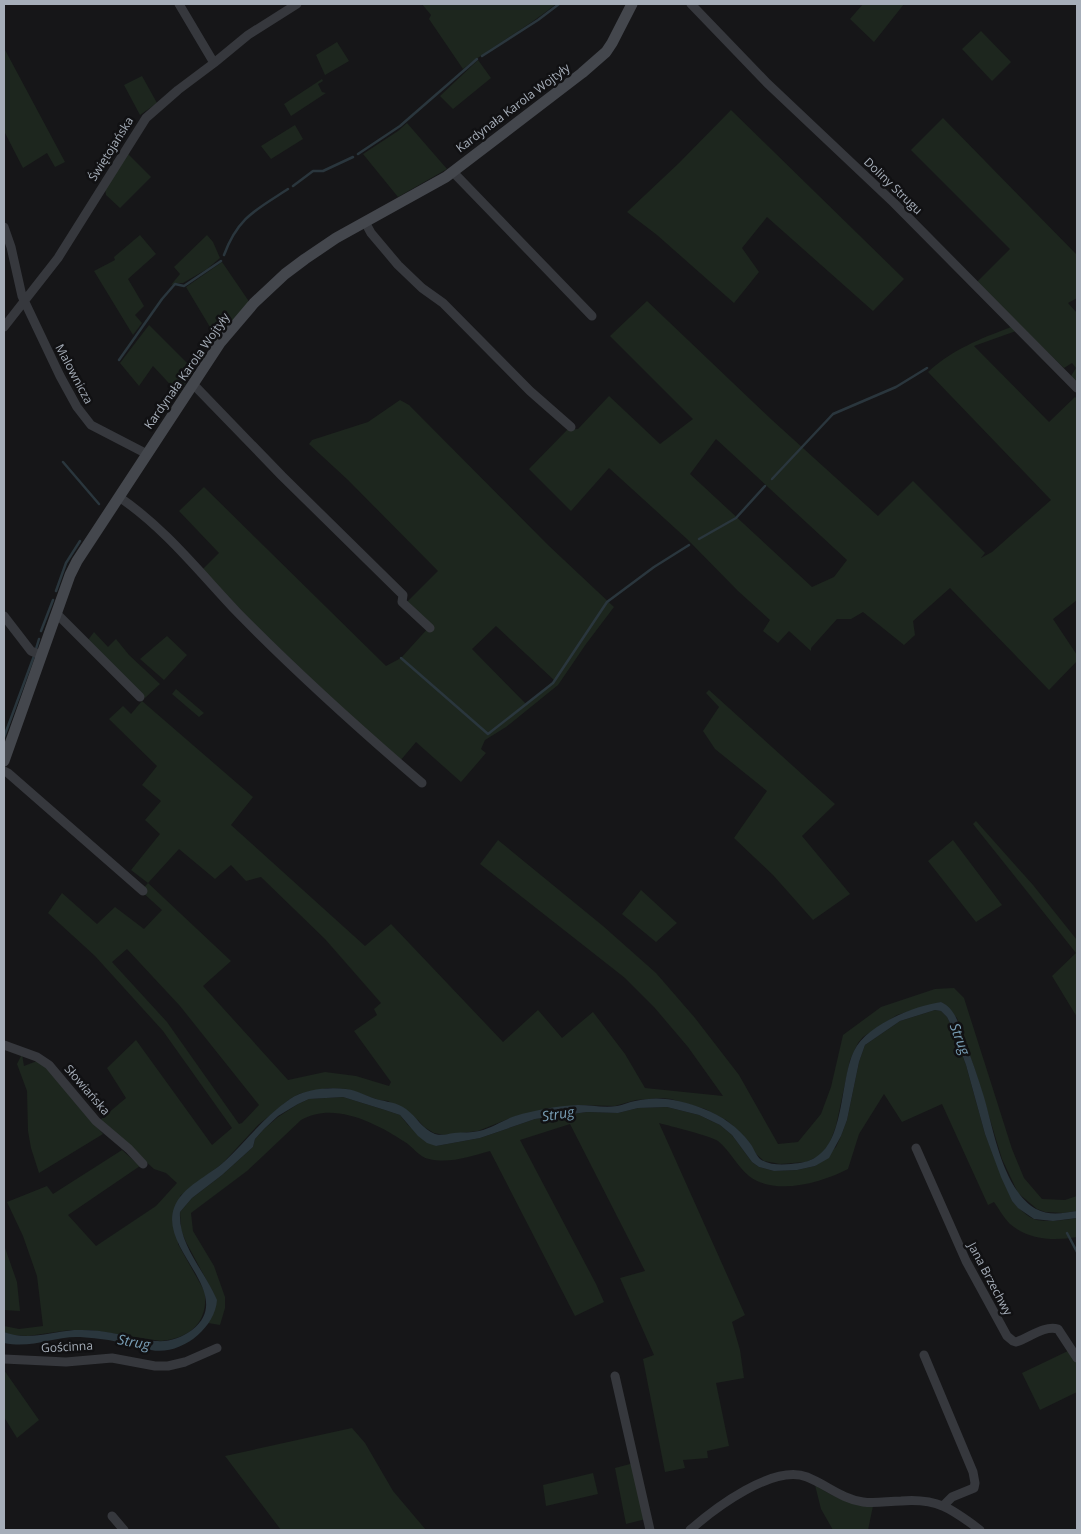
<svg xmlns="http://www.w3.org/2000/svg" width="1081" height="1534" viewBox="0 0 1081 1534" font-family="'Open Sans',sans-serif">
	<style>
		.green { fill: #1d261e; fill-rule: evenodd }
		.water { fill: #2a363d }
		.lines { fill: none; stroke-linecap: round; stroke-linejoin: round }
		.stream { stroke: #2a363d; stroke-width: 2.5 }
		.street { stroke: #36383d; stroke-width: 9 }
		.secondary { stroke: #44474d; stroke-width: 11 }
		.labels { text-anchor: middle; stroke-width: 5; stroke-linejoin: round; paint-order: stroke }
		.street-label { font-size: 12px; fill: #a6aeb9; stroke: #111113 }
		.water-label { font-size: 14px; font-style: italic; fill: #7aa0b8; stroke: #111113 }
	</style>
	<rect width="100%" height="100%" fill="#161618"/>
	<path class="green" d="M 422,4 L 556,4 C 527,28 493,45 463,69 L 429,19 L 431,15 Z
		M 863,4 L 904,4 L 874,42 L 850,19 Z
		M 981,31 L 1011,62 L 992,81 L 962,49 Z
		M 337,42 L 349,61 L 325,75 L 316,55 Z
		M 4,48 L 65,162 L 55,167 L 47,153 L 23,168 L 4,131 Z
		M 478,60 L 491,78 L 453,109 L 440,96 Z
		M 142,76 L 157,103 L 140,115 L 124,85 Z
		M 322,79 L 323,81 L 318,84 L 322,92 L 326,93 L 291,116 L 284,104 Z
		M 731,110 L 904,279 L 873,311 L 767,217 L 742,248 L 759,272 L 734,303 L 657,235 L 627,212 L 679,163 Z
		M 943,118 L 1077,255 L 1077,298 L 1068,303 L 1077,313 L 1077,378 L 1074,382 L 1071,376 L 1076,368 L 1072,363 L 1064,368 L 976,283 L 1010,249 L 911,150 Z
		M 407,123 L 447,169 L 398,197 L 363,154 L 398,131 Z
		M 295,125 L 303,139 L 271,159 L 261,146 Z
		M 127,153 L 151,177 L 120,208 L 106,195 L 105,189 Z
		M 140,235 L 156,254 L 128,279 L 144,306 L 135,315 L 142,323 L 133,335 L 94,271 L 115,260 L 114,257 Z
		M 207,235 L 213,242 L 220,258 L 207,269 L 183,283 L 178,283 L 171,285 L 180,274 L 174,267 Z
		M 222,262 L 248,300 L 248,305 L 220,337 L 216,337 L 186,287 Z
		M 647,301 L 772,420 L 878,516 L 913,481 L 985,553 L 981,558 L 992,552 L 1051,500 L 928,372 C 953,349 980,339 1011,327 L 1016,331 L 974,346 L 1049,422 L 1075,397 L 1077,399 L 1077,600 L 1053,619 L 1077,655 L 1077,661 L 1049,690 L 950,588 L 913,621 L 915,635 L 904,645 L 863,612 L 851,619 L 837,619 L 811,648 L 811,651 L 789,631 L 778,643 L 763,631 L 770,620 L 738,591 L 687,539 L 609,468 L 571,511 L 529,469 L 567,430 L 578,429 L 609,396 L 660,444 L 693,419 L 610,336 ZM 716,439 L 847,560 L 834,577 L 812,587 L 690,474 Z
		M 149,325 L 194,370 L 179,394 L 153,366 L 139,386 L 120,363 Z
		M 400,400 L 409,405 L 548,545 L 614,607 L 586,644 L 558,685 L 506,727 L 485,740 L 481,749 L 486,753 L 461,782 L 416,742 L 400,761 L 324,695 L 201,571 L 219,553 L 179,511 L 204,487 L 386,666 L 401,658 L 430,626 L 406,603 L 438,571 L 348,480 L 309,444 L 312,440 L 368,422 ZM 496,626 L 555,681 L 526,704 L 472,649 Z
		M 94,632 L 108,647 L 116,639 L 129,655 L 160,684 L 145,698 L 88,640 Z
		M 167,636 L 187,655 L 164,680 L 140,659 Z
		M 176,689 L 204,713 L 199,717 L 172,694 Z
		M 709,690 L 835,804 L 802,836 L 850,894 L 813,920 L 773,875 L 734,838 L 767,791 L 715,749 L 703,731 L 719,707 L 706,693 Z
		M 142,701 L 253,797 L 231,825 L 365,946 L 391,924 L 503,1042 L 538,1010 L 562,1038 L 593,1012 L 625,1054 L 645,1088 L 723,1096 L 688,1047 L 654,1007 L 625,978 L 480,864 L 498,840 L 603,926 L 656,973 L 695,1018 L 739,1075 L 778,1144 L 798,1142 L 821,1114 L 831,1087 L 843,1035 L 881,1007 L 935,989 L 954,988 L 964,998 L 1012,1149 L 1024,1178 L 1042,1199 L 1065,1200 L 1077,1196 L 1077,1211 L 1063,1213 L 1045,1212 L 1037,1209 L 1018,1193 L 1002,1159 L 975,1070 L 957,1018 L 941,1002 L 897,1015 L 863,1037 L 858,1043 L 850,1060 L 836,1126 L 832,1137 L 828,1146 L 819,1156 L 806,1162 L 780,1164 L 764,1161 L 756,1154 L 750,1143 L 739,1131 L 726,1120 L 705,1109 L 671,1099 L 662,1098 L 636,1100 L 615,1106 L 578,1105 L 516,1116 L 478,1131 L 444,1135 L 434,1133 L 424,1127 L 418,1120 L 388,1101 L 379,1100 L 347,1089 L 328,1088 L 299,1094 L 290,1099 L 258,1125 L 223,1163 L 180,1196 L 178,1244 L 205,1292 C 208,1323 190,1338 161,1341 L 90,1330 L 70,1330 L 28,1336 L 11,1335 L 4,1332 L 4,1326 L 19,1329 L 43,1326 L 37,1276 L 23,1236 L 7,1202 L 47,1186 L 53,1194 L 122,1150 L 140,1166 L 68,1215 L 96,1246 L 156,1206 L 177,1183 L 166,1173 L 154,1169 L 100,1120 L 126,1098 L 107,1068 L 136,1040 L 212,1145 L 232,1128 L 163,1031 L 95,956 L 48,913 L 62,893 L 97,924 L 115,907 L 144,929 L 162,910 L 141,891 L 148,883 L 131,870 L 160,834 L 145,820 L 161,801 L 142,785 L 157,766 L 109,719 L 123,706 L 131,714 ZM 179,849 L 215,879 L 231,865 L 246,881 L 261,877 L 325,939 L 381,1003 L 374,1009 L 377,1015 L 354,1031 L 391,1082 L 389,1086 L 356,1076 L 325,1072 L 288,1080 L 203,986 L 231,961 L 148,883 ZM 127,949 L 180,1006 L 259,1105 L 242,1123 L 239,1124 L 167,1022 L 112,962 Z
		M 976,821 L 1033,885 L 1077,940 L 1077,1017 L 1052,976 L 1076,953 L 973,824 Z
		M 953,840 L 1002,905 L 976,922 L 928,861 Z
		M 641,890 L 677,923 L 656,942 L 622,914 Z
		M 935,1010 L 941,1011 L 947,1017 L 951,1025 L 966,1065 L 985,1134 L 1012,1201 C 1018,1207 1026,1216 1034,1219 C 1044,1223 1066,1220 1077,1218 L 1077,1237 C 1054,1241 1029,1240 1010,1224 C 1004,1218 999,1209 994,1202 L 988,1205 L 942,1104 L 902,1122 L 884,1094 L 859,1134 L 848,1169 C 821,1183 775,1196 749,1176 C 737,1166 730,1151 718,1141 C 711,1136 670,1126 659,1123 L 745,1315 L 732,1322 L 740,1350 L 744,1378 L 716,1383 L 729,1446 L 707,1451 L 708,1458 L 683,1460 L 685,1468 L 665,1472 L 643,1359 L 654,1355 L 620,1278 L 645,1271 L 570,1124 L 520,1140 L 596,1284 L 604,1302 L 575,1316 L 490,1151 C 471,1156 450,1164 429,1159 C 419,1157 413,1147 405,1142 C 376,1123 334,1101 301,1120 L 247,1171 L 191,1213 L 193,1231 L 214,1266 L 225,1297 L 225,1308 L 220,1325 L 208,1323 L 216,1305 L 214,1294 L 186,1242 L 181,1230 L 180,1212 L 192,1198 L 222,1175 L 253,1147 L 255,1139 L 264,1129 L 278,1117 L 298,1104 L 309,1099 L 343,1097 L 385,1110 L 400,1115 L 408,1125 L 436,1146 L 480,1138 L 535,1119 L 587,1112 L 618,1113 L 638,1108 L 667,1107 L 699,1115 L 720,1125 L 732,1135 L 752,1162 L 759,1167 L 774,1171 L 797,1170 L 815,1166 L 836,1147 L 841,1136 L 847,1120 L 859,1062 L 865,1045 L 900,1021 Z
		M 22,1054 L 24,1066 L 37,1061 L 47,1067 L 103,1134 L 39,1173 L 31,1148 L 28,1131 L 27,1091 L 17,1064 Z
		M 4,1245 L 17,1282 L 20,1311 L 4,1310 Z
		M 1070,1350 L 1077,1362 L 1077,1392 L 1040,1410 L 1022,1373 Z
		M 4,1370 L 39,1420 L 17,1438 L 4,1417 Z
		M 352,1428 L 365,1443 L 393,1491 L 426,1530 L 281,1530 L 225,1456 Z
		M 634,1463 L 646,1519 L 626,1524 L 615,1468 Z
		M 593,1473 L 598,1494 L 546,1506 L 543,1485 Z
		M 815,1485 C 837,1499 847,1503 873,1506 L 868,1530 L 833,1530 L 821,1509 Z"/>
	<path class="water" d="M 941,1002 C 956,1009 959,1025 964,1040 C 972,1059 978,1078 984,1097 C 994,1131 1003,1190 1036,1209 C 1049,1216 1064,1213 1077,1211 L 1077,1218 L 1053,1221 L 1034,1219 L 1018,1208 L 1012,1201 L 1001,1177 L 985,1134 L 966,1065 L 951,1025 L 947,1017 L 941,1011 L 935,1010 L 900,1021 L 865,1045 L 859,1062 L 847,1120 L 841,1136 L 829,1158 L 815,1166 L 797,1170 L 774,1171 L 759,1167 L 752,1162 L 732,1135 L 720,1125 L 699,1115 L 667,1107 L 638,1108 L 618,1113 L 587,1112 L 535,1119 L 480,1138 L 436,1146 L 427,1143 L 418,1136 L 400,1115 L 385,1110 L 343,1097 L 309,1099 L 298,1104 L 278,1116 L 264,1129 L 255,1139 L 253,1147 L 222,1175 L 192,1198 L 180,1212 C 178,1245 205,1271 217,1300 C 215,1329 180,1356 151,1350 C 146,1350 141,1347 136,1346 C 118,1341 99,1338 80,1337 C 53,1336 33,1349 4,1343 L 4,1332 C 26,1341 51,1332 74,1330 C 84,1330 95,1330 106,1332 C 122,1334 140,1341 156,1341 C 169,1342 181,1338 192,1330 C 237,1294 159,1250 174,1208 C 182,1186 209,1176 225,1161 C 247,1140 265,1116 290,1099 C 305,1089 328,1087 346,1089 C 356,1090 366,1096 376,1099 C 386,1102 397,1102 406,1109 C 417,1117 422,1129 435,1134 C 442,1136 447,1134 454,1133 C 462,1132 471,1133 479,1131 C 492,1128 503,1120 515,1116 C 535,1110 557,1106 578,1105 C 591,1105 604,1108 617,1106 C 623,1105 629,1102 635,1101 C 659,1095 682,1100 704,1109 C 722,1116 738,1127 750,1143 C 754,1148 755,1154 760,1159 C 769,1165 781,1165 791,1164 C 800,1163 809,1162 816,1157 C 845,1140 840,1079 854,1051 C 866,1025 914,1006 941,1002 Z"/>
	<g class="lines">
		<path class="stream" d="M 482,56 L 538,20 L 559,4
			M 358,154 L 400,126 L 477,59
			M 293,186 L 313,171 L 323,171 L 353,157
			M 224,255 C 238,217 256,210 288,189
			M 119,360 L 162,299 L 175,284 L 184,286 L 221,261
			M 63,462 L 99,504
			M 772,479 L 833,414 L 896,387 L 927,368
			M 699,539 L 736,518 L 765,486
			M 56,591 L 66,563 L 80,541
			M 41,631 L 53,600
			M 36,649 L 39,639
			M 401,658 L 488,734 L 553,683 L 607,602 L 654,567 L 689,545
			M 4,737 L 34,656
			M 1067,1233 L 1077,1252"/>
		<path class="street" d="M 179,4 L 214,63
			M 691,4 L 767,83 L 894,203 L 1077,388
			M 453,172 L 592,316
			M 365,222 L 371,233 L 398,265 L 422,288 L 443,303 L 530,391 L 571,427
			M 4,227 L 11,247 L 22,296 L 60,376 L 77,407 L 91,425 L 147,454
			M 4,327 L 58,258 L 146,118 L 178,90 L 214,63 L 248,35 L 297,4
			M 193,384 L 282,476 L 403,595 L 402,602 L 430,628
			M 119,497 C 165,528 200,573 238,613 C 297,673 359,729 422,783
			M 56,613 L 140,697
			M 4,616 L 31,651 L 41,655
			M 4,771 L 8,773 L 143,891
			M 4,1045 L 37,1057 L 49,1065 L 96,1121 L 129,1149 L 143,1164
			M 916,1148 L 966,1261 L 1007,1336 L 1013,1341 L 1016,1342 C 1029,1338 1044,1325 1058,1329 L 1077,1358
			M 924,1355 L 973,1472 L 975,1483 L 974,1488 L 952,1497 L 943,1506
			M 4,1359 L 66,1362 L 112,1358 L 155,1366 L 168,1366 L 185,1362 L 217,1348
			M 615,1376 L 650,1530
			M 112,1516 L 124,1530
			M 690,1530 C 715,1508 773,1464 807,1477 C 827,1485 842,1499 863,1502 C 876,1504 888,1501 901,1501 C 938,1498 952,1509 980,1530"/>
		<path class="secondary" d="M 4,761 L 70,575 L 77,561 L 220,343 L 254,303 L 285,274 L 305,259 L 336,238 L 446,177 L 582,73 L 606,52 L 612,43 L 632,4"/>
	</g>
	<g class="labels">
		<g class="street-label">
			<text transform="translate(513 108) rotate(-37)" y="4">Kardynała Karola Wojtyły</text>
			<text transform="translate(111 149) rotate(-58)" y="4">Świętojańska</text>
			<text transform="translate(893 186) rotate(44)" y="4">Doliny Strugu</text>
			<text transform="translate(187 371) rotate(-55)" y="4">Kardynała Karola Wojtyły</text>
			<text transform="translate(74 374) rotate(62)" y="4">Malownicza</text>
			<text transform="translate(87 1090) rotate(49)" y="4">Słowiańska</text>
			<text transform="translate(990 1279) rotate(62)" y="4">Jana Brzechwy</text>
			<text transform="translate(67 1347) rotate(-3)" y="4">Gościnna</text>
		</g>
		<g class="water-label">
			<text transform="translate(960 1039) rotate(69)" y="5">Strug</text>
			<text transform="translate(558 1114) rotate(-9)" y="5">Strug</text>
			<text transform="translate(134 1342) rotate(10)" y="5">Strug</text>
		</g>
	</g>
	<rect width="1081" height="1534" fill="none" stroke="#a6aeb9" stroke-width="10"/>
</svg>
